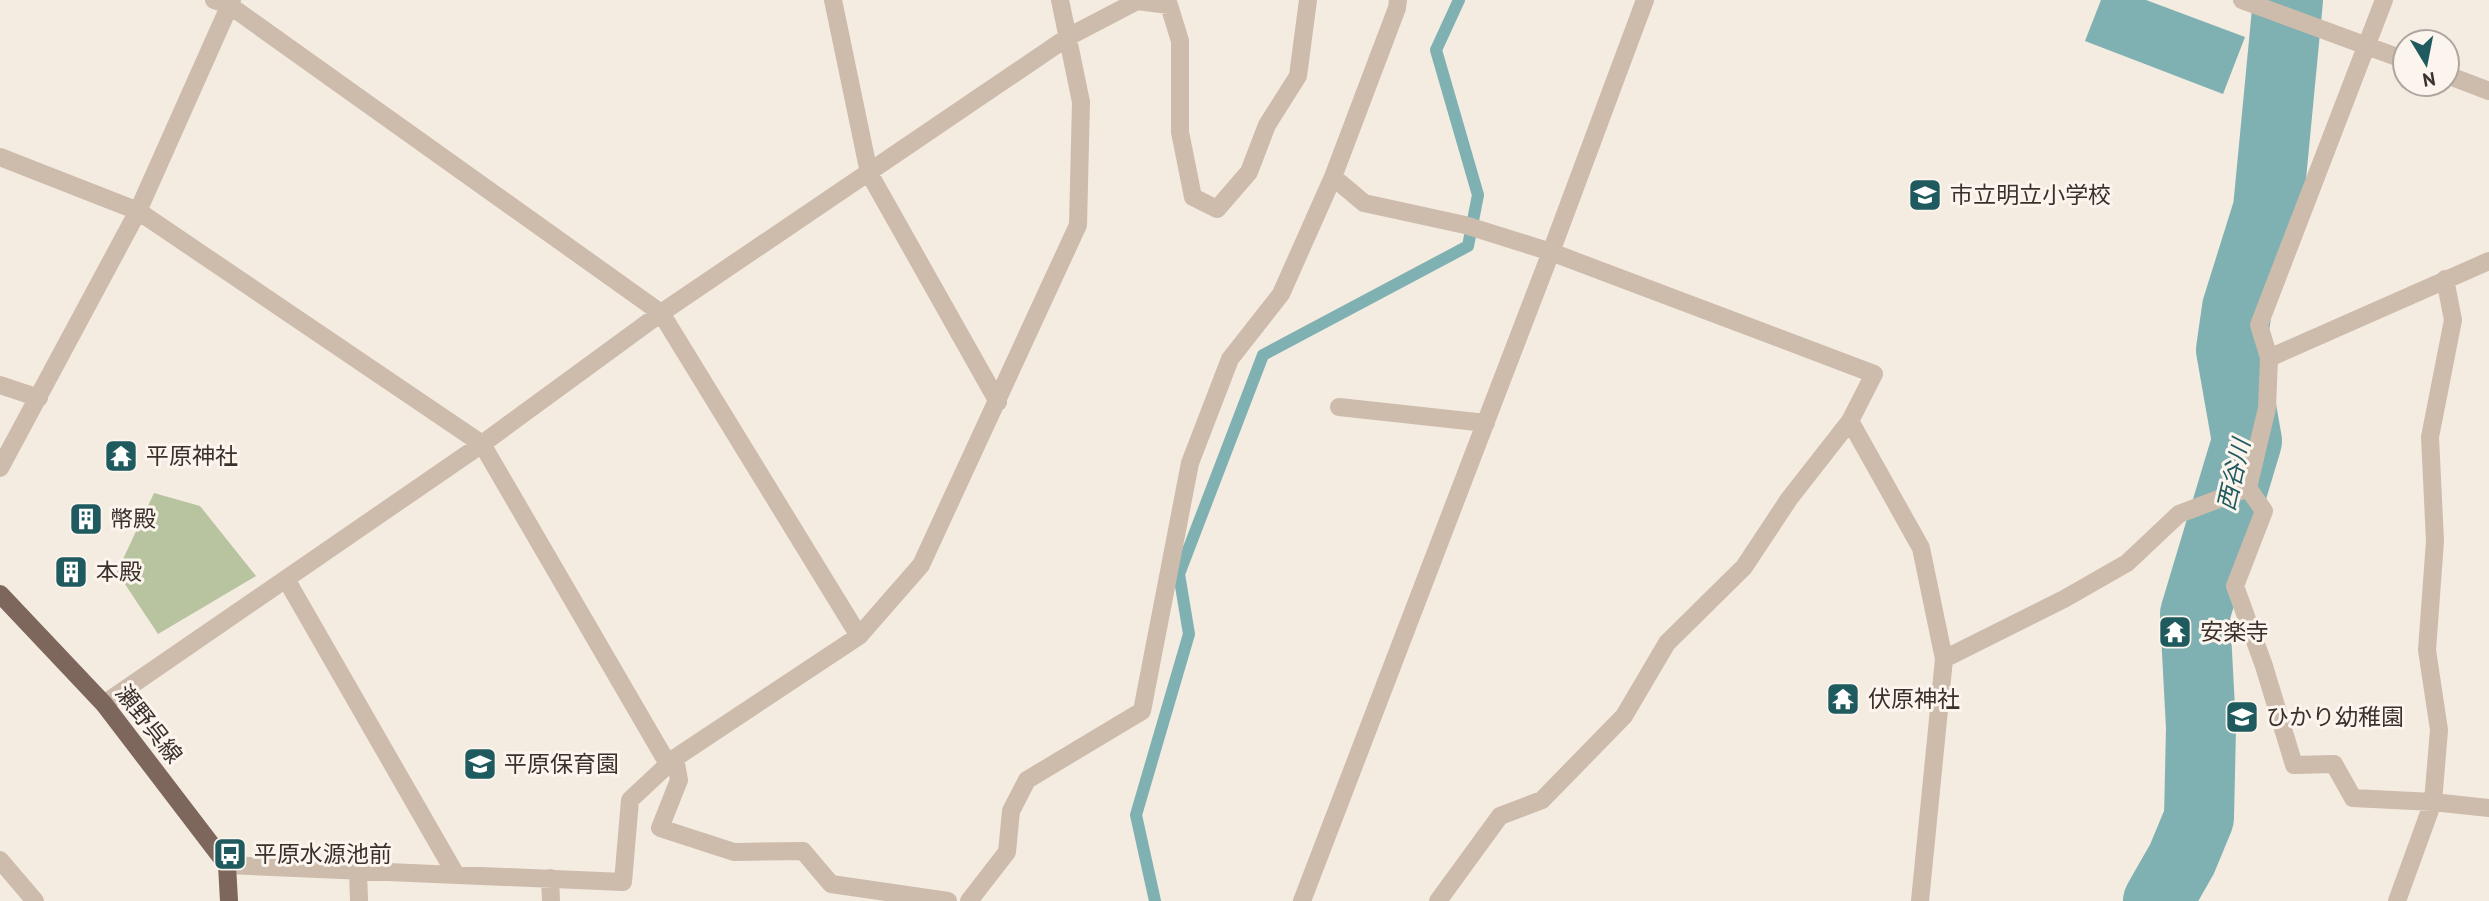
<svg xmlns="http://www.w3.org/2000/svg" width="2489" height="901" viewBox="0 0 2489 901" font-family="'PT Sans','Noto Sans JP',sans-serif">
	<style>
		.green { fill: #b8c4a0 }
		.water { fill: #7fb0b2 }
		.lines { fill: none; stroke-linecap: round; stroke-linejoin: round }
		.stream { stroke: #7fb0b2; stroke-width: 12 }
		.river { stroke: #7fb0b2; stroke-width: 70 }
		.minor { stroke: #cdbbac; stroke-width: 18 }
		.major { stroke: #7d675c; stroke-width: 18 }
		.labels { text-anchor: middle; stroke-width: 6; stroke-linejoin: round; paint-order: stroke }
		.poi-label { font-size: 23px; fill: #3b302b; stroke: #fbf5ee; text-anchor: start }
		.street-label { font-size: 23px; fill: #3b302b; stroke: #fbf5ee }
		.water-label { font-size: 24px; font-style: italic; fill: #1f5a5e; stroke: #fbf5ee }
	</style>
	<rect width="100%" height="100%" fill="#f4ebe1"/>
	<path class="green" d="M 154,493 L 200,506 L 256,576 L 158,634 L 117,572 Z"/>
	<path class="water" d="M 2101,0 L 2146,0 L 2245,37 L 2223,94 L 2085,41 Z"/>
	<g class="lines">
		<path class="stream" d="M 1155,901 L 1136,815 L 1189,634 L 1179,574 L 1263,355 L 1468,246 L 1478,195 L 1436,50 L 1459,0"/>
		<path class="river" d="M 2158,901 L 2182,859 L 2199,818 L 2201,728 L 2195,614 L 2247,441 L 2231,350 L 2237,308 L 2268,209 L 2288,0"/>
		<path class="minor" d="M 214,0 L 229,5 L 661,313 L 859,636
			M 833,0 L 869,173 L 998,402
			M 2242,0 L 2405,60
			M 2447,75 L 2489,91
			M 0,157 L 138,211 L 482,444 L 668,764
			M 1333,177 L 1364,203 L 1465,225 L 1551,252 L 1874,374 L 1850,421 L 1921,548 L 1944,659 L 1920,901
			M 2269,358 L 2489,261
			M 0,385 L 39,398
			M 1339,407 L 1486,423
			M 0,468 L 138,211 L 232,0
			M 2248,488 L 2264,511 L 2235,586 L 2264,666 L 2294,765 L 2334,764 L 2353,798 L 2433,802 L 2489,808
			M 286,579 L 456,875
			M 1944,659 L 2064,599 L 2127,563 L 2179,514 L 2248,488 L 2267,408 L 2269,358 L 2259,325 L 2384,0
			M 104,704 L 482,444 L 661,313 L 1068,37 L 1137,1 L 1169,5 L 1180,41 L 1180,132 L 1193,197 L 1217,209 L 1249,172 L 1267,125 L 1298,76 L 1308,0
			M 675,758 L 679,780 L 660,828 L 734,852 L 803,851 L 831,884 L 948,901
			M 0,860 L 35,901
			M 227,865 L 623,882 L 630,800 L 675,758 L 859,636 L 921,565 L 1078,225 L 1081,102 L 1060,0
			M 358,871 L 359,901
			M 550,878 L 551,901
			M 969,901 L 1007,852 L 1011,811 L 1027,780 L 1142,711 L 1190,463 L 1230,359 L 1281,294 L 1333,177 L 1397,8 L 1398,0
			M 1302,901 L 1551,252 L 1645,0
			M 1438,901 L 1500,816 L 1542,800 L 1624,716 L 1667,643 L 1744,567 L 1789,499 L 1850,421
			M 2397,901 L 2433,802 L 2439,730 L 2427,650 L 2435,541 L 2430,437 L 2453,320 L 2445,279"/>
		<path class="major" d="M 0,594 L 104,704 L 227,865 L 229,901"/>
	</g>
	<defs>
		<symbol id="school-square" viewBox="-11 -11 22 22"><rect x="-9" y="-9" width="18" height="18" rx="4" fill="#1f5a5e" stroke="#fbf5ee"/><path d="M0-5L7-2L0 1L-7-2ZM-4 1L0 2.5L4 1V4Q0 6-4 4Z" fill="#fff"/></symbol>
		<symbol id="temple-square" viewBox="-11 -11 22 22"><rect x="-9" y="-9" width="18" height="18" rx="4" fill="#1f5a5e" stroke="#fbf5ee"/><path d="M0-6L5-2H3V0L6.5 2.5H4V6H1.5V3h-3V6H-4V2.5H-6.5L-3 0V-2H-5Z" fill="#fff"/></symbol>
		<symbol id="building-square" viewBox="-11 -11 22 22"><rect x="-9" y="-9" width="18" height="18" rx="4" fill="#1f5a5e" stroke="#fbf5ee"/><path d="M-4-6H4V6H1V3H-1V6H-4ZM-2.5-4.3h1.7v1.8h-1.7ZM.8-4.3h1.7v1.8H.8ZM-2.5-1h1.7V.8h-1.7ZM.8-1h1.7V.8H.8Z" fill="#fff"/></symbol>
		<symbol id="bus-square" viewBox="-11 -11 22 22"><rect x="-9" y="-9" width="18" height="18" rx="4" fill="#1f5a5e" stroke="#fbf5ee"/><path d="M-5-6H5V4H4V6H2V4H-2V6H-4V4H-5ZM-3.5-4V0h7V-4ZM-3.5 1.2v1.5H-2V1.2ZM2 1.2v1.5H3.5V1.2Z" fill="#fff"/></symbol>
	</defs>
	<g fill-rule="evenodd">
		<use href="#school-square" x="1906" y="176" width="38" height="38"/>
		<use href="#temple-square" x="102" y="437" width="38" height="38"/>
		<use href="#building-square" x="67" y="500" width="38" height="38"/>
		<use href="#building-square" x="52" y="553" width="38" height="38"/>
		<use href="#temple-square" x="2156" y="613" width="38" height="38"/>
		<use href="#temple-square" x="1824" y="680" width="38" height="38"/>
		<use href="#school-square" x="2223" y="698" width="38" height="38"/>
		<use href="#school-square" x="461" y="745" width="38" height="38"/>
		<use href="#bus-square" x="211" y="835" width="38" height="38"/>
	</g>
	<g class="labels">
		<g class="poi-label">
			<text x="1950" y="203">市立明立小学校</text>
			<text x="146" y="464">平原神社</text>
			<text x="110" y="527">幣殿</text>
			<text x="96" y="580">本殿</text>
			<text x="2200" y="640">安楽寺</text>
			<text x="1868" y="707">伏原神社</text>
			<text x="2266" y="725">ひかり幼稚園</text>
			<text x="504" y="772">平原保育園</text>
			<text x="254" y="862">平原水源池前</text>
		</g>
		<g class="street-label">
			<text transform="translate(149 724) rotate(52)" y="8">瀬野呉線</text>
		</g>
		<g class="water-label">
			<text transform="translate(2234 475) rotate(-77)" y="8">西谷川</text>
		</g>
	</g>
	<g transform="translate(2426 63) rotate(170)"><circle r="33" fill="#fbf5ee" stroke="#aea6a0" stroke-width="2"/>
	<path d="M0-5L12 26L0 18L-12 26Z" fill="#1f5a5e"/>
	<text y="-10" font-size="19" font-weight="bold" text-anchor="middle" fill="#3b302b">N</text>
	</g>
</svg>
